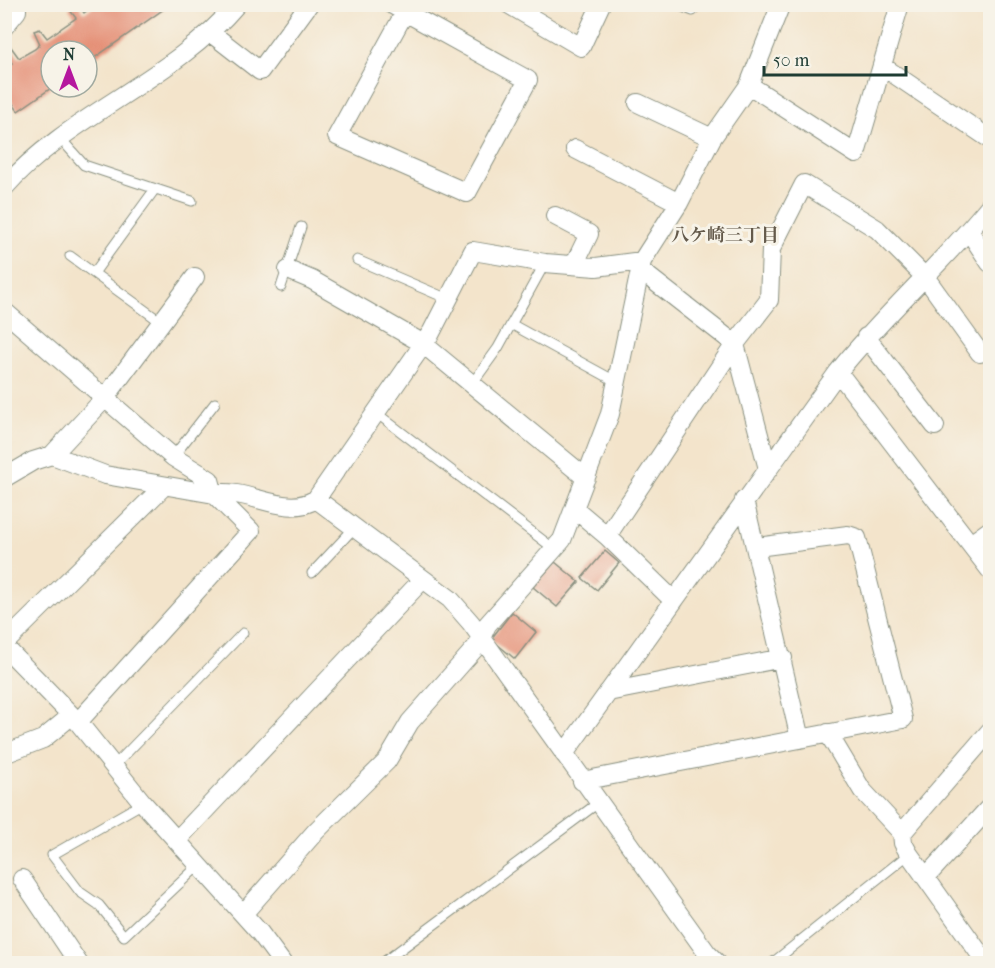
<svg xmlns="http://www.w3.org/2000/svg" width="995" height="968" viewBox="0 0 995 968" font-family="'IM FELL French Canon','Noto Serif JP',serif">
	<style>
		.building { fill: #e59077 }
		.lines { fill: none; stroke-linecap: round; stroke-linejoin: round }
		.lane-casing { stroke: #899080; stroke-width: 11 }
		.street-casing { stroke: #899080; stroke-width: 20 }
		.lane { stroke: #fff; stroke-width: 9 }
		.street { stroke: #fff; stroke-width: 18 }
		.labels { text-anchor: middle; stroke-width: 6; stroke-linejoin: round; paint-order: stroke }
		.neighbourhood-label { font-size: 18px; font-weight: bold; fill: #645a4b; stroke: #f7f3e8 }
	</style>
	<rect width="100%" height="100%" fill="#f7f3e8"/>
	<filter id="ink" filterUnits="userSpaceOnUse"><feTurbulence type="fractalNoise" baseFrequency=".0167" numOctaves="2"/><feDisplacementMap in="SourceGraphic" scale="12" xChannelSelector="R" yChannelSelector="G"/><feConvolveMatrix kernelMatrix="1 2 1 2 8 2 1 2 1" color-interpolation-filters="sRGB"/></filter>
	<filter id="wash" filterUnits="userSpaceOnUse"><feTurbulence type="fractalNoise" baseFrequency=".008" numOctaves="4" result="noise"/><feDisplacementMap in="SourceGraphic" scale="24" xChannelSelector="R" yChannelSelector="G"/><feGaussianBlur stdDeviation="1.35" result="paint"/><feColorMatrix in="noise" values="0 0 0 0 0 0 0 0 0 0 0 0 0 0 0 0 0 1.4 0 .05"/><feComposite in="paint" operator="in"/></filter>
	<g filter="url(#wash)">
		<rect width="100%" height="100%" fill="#f3e4cb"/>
		<g id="blocks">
			<path class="building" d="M 73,4 L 78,4 L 84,13 L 96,4 L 171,4 L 87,63 L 87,51 L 51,51 L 51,88 L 18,111 L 4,91 L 4,82 L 7,80 L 4,69 L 12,63 L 5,53 L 11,47 L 19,58 L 35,49 L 40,44 L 34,31 L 40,29 L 47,38 L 76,18 L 69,9 Z
				M 605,551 L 619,563 L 597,590 L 582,578 Z
				M 555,562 L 579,582 L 557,607 L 533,587 Z
				M 512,612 L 536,632 L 515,659 L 491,639 Z"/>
		</g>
	</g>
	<g filter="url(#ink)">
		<use href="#blocks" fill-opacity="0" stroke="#899080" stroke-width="1.5"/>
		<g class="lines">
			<defs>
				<path id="lane" d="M 675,4 L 693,11
					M 61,139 L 84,165 L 192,201
					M 70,256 L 161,322
					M 357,260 L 448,299
					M 94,273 L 155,189
					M 281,287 L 301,227
					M 511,324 L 617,382
					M 472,384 L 498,348 L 545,263
					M 375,412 L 553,548
					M 173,457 L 215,403
					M 312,573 L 355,527
					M 114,766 L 243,633
					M 143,803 L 52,855 L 80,892 L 99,905 L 124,936 L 199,865
					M 381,964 L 598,803
					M 771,964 L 909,854"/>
				<path id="street" d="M 391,4 L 405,12 L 528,80 L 467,193 L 337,136 L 405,12
					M 508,4 L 581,47 L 601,4
					M 4,27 L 17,11 L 17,4
					M 211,33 L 260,71 L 309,4
					M 882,66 L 990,139
					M 749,85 L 856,154 L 900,4
					M 638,103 L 712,138
					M 575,149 L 679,203
					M 4,188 C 69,114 173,80 237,4
					M 555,216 L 589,234 L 574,265
					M 969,231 L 990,263
					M 288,270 L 312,280 L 422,343 L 586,478
					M 640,270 L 735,344 L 768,469
					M 4,311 L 173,457 L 210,480 L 214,494 L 251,531 L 78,722
					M 866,337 L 935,426
					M 838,372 L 990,570
					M 52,455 L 105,475 L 214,494 C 248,487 285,519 316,499 L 431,333 L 473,251 L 545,263 L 596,267 L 642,261
					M 4,478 L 33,461 L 52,455 L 105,398 L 195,277
					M 316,499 L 450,599 L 471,623 L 707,953 L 718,964
					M 744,500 L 800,739
					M 575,509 L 607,536 L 674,601
					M 607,536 L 735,344 L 769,300 L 771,249 L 804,184 L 877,229 L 926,278 L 980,353
					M 972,543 L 990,530
					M 4,644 L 163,487
					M 4,646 L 78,722 L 143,803 L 260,933 L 283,964
					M 608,692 L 783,658
					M 828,733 L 862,790 L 902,833 L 903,843 L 909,854 L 987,964
					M 4,754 L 43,739 L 71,716
					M 564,754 L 838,372 C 885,313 943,263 990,205
					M 582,781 L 903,719 L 857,538 L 848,535 L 757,547
					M 902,833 L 990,731
					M 177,840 L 423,579
					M 926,877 L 988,809
					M 22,879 L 79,964
					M 243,914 L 316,831 L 387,761 L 410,722 L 478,645 L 487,625 L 562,540 L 610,414 L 642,261 L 679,203 L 712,138 L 749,85 L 781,4"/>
			</defs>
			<use href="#lane" class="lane-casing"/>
			<use href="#street" class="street-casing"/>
			<use href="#lane" class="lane"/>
			<use href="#street" class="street"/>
		</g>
	</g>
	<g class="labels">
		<g class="neighbourhood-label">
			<text x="725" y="241">八ケ崎三丁目</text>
		</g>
	</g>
	<rect width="995" height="968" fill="none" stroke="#f7f3e8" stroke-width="24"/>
	<g transform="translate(69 69)"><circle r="28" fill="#f7f3e8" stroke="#a1aaa0" stroke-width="1.5"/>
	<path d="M0-4.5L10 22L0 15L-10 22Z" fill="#b5179e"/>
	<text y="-9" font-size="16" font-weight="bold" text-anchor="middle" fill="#1f3d34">N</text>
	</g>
	<path d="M764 66v9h142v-9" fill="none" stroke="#1f3d34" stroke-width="3"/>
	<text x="773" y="66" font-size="18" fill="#1f3d34" stroke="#f7f3e8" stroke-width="4.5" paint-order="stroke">50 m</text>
</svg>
